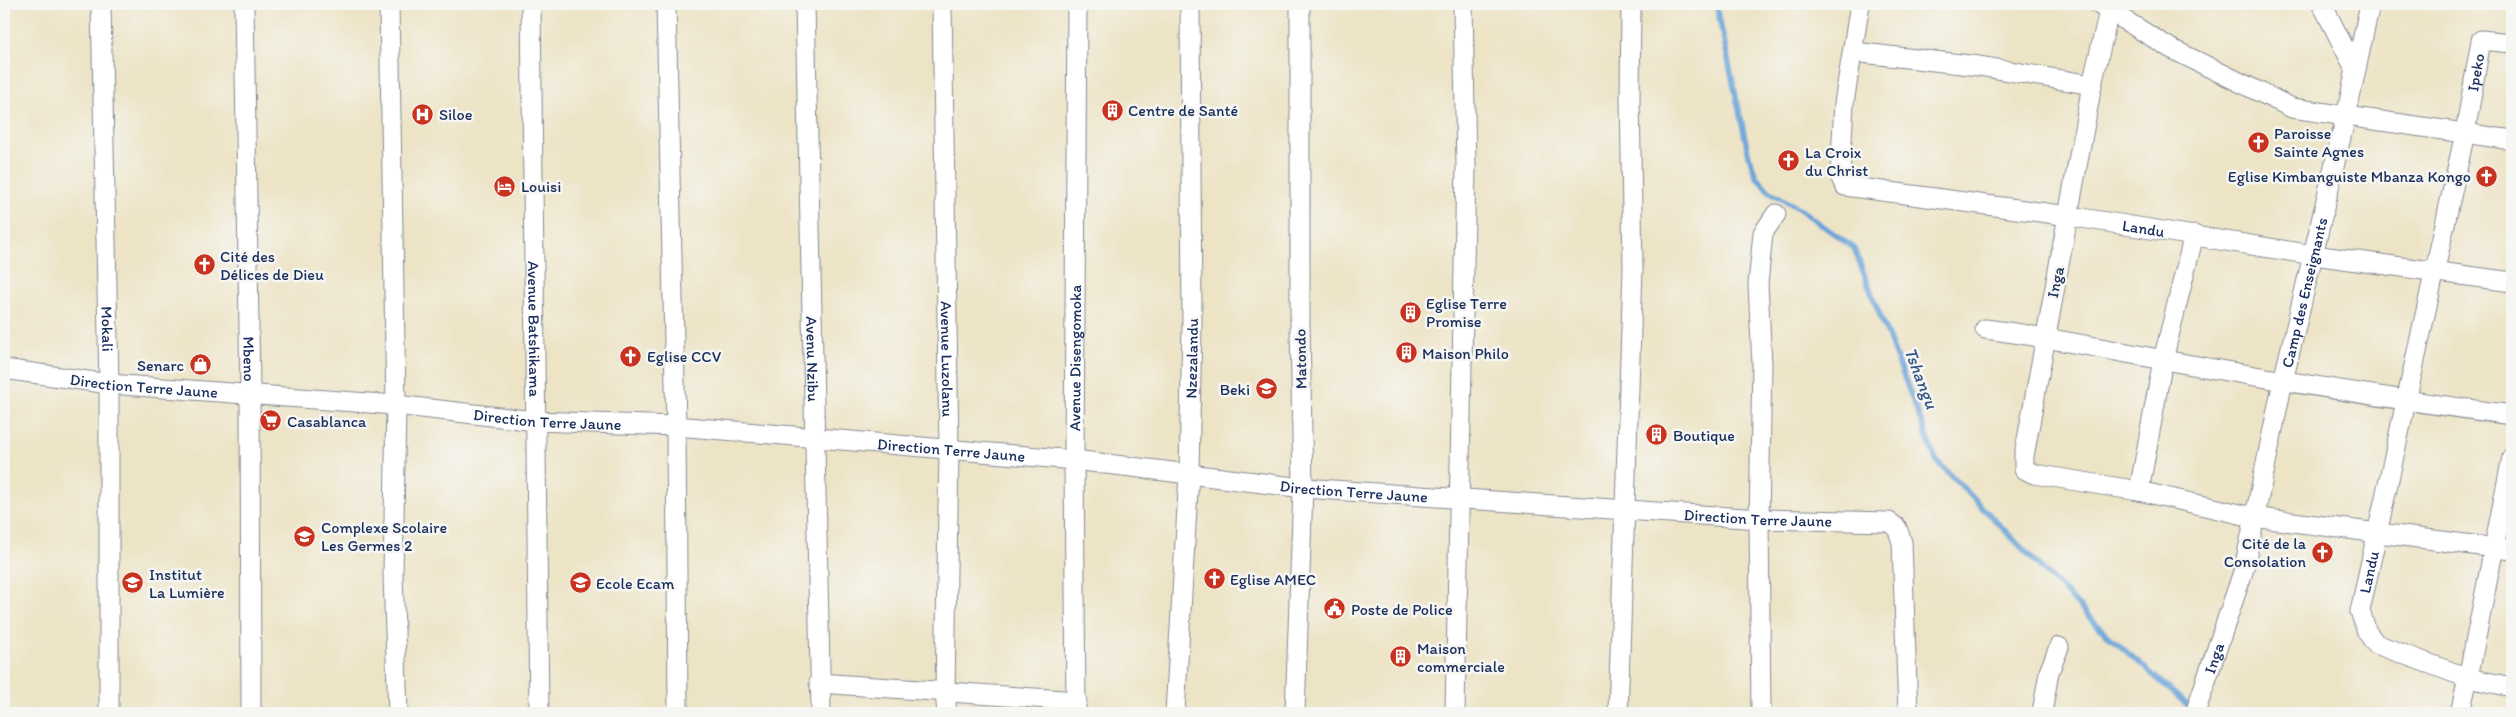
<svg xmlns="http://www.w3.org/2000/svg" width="2516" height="717" viewBox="0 0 2516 717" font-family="Itim,sans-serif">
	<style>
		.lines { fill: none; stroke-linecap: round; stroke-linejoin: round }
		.stream { stroke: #69a3d8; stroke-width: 5.5 }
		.minor-casing { stroke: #848992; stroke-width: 21 }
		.minor { stroke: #fff; stroke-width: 19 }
		.labels { text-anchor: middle; stroke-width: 5; stroke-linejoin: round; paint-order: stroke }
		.street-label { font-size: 16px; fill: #1b2f5e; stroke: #f6f6f2 }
		.poi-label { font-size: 16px; fill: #1b2f5e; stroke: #f6f6f2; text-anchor: start }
		.water-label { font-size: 18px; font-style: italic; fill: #365889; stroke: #f6f6f2 }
	</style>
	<rect width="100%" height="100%" fill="#f6f6f2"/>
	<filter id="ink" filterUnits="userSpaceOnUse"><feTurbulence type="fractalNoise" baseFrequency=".02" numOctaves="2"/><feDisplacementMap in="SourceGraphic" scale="10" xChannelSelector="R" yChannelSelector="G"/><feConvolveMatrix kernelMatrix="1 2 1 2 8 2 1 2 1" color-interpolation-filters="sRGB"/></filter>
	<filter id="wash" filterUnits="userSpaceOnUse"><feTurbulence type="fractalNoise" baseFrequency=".0096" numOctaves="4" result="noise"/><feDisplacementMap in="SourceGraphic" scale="20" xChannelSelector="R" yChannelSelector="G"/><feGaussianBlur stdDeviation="1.12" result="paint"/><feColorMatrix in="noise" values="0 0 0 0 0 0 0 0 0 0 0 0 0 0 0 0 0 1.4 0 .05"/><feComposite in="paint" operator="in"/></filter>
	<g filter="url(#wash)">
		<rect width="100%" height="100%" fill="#ede3c5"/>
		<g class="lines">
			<path class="stream" d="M 1716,4 L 1749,156 L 1756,176 L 1769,191 L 1798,208 L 1854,248 L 1936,460 L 2103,631 L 2193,710"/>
		</g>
	</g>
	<g filter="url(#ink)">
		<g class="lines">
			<defs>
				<g id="minor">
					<path id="s1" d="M 101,4 L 109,384 L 109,713"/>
					<path id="s2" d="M 244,4 L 250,392 L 251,713"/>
					<path d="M 389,4 L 396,405 L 393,576 L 398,713"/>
					<path id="s3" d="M 531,4 L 539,713"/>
					<path d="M 666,4 L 676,426 L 678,713"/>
					<path id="s4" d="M 805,4 L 821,713"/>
					<path id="s5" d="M 942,4 L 949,449 L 945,692 L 947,713"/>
					<path id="s6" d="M 1860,4 L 1844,103 L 1840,176 L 1845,186 L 2069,216 L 2314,255 L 2512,282"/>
					<path d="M 2098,4 L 2170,48 L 2292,108 L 2512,140"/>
					<path d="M 2322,4 L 2355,69"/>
					<path d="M 2109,11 L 2092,85 L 2024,456 L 2024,469 L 2034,474 L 2139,491 L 2253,517 L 2512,550"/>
					<path d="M 1853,52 L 1979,66 L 2092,85"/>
					<path d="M 1985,329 C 2045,336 2104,349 2164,360 C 2280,381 2396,400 2512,415"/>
					<path id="s7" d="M 4,369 L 109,384 L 396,405 L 535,421 L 676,426 L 1074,460 L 1303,488 L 1759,519 L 1889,522 L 1897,528 L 1902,542 L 1908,713"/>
					<path d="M 2512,457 L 2468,678 L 2512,687"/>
					<path d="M 2139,491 L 2163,360 L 2194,235"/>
					<path d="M 819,683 L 1077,701"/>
					<path id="s8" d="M 1076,713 L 1074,460 L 1077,4"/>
					<path id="s9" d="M 1175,713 L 1189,474 L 1192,323 L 1190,4"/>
					<path d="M 1295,713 L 1303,488 L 1300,328 L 1300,4"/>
					<path d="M 1455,713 L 1466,167 L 1463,4"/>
					<path d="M 1618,713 L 1633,269 L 1630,98 L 1631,4"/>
					<path d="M 1761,713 L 1759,519 L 1762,365 L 1758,284 L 1763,233 L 1776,214"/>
					<path d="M 2042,713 L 2049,672 L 2059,647"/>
					<path id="s10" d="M 2195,713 L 2244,569 L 2283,381 L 2346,116 L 2370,4"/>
					<path id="s11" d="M 2460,713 L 2468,678 L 2376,644 L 2367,632 L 2360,611 L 2465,133 L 2481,40 L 2512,43"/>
				</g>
			</defs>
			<use href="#minor" class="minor-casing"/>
			<use href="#minor" class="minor"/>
		</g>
	</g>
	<defs>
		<symbol id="building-disc" viewBox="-11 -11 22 22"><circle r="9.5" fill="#c8321e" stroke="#f6f6f2"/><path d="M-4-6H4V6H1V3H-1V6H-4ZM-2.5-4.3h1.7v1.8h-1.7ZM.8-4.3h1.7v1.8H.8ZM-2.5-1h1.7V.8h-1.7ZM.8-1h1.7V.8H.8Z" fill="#fff"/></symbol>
		<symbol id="hospital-disc" viewBox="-11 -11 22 22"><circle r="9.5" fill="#c8321e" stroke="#f6f6f2"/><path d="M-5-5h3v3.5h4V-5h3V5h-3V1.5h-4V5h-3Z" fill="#fff"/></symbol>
		<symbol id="church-disc" viewBox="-11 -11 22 22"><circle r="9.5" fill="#c8321e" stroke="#f6f6f2"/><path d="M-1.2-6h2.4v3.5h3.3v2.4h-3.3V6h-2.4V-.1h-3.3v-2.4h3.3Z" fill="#fff"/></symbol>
		<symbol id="hotel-disc" viewBox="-11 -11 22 22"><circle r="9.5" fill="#c8321e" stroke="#f6f6f2"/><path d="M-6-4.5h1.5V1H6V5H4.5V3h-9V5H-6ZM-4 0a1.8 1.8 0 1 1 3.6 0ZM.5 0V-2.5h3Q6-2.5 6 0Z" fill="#fff"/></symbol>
		<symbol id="shop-disc" viewBox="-11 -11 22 22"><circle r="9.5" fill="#c8321e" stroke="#f6f6f2"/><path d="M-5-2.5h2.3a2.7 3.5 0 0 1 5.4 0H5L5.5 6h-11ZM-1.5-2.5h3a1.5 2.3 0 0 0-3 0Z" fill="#fff"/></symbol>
		<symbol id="school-disc" viewBox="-11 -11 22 22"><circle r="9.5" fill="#c8321e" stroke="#f6f6f2"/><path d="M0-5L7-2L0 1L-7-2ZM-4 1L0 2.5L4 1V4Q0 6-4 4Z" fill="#fff"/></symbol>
		<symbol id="supermarket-disc" viewBox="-11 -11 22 22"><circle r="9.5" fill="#c8321e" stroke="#f6f6f2"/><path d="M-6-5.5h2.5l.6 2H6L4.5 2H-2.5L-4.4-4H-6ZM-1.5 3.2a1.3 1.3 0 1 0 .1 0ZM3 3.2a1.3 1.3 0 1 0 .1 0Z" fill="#fff"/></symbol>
		<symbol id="civic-disc" viewBox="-11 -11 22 22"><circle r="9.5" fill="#c8321e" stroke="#f6f6f2"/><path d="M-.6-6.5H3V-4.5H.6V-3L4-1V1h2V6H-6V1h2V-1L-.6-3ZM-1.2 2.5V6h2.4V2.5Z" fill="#fff"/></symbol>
	</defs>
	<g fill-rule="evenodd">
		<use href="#building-disc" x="1100" y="98" width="25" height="25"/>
		<use href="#hospital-disc" x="410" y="102" width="25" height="25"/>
		<use href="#church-disc" x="2246" y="130" width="25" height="25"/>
		<use href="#church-disc" x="1776" y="148" width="25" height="25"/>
		<use href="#church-disc" x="2474" y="164" width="25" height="25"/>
		<use href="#hotel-disc" x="492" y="174" width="25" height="25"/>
		<use href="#church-disc" x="192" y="252" width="25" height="25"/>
		<use href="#building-disc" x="1398" y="300" width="25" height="25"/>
		<use href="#building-disc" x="1394" y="340" width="25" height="25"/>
		<use href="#church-disc" x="618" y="344" width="25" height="25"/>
		<use href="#shop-disc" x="188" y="352" width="25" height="25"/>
		<use href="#school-disc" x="1254" y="376" width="25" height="25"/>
		<use href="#supermarket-disc" x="258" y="408" width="25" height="25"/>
		<use href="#building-disc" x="1644" y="422" width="25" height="25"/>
		<use href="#school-disc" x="292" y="524" width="25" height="25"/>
		<use href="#church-disc" x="2310" y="540" width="25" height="25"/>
		<use href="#church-disc" x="1202" y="566" width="25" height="25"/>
		<use href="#school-disc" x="120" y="570" width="25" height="25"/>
		<use href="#school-disc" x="568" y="570" width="25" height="25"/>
		<use href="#civic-disc" x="1322" y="596" width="25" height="25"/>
		<use href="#building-disc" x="1388" y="644" width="25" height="25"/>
	</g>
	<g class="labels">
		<g class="street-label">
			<text dy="6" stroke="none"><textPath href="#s11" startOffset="722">Ipeko</textPath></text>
			<text dy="6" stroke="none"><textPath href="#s6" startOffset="486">Landu</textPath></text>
			<text transform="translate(2055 282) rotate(-78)" y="6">Inga</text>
			<text dy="6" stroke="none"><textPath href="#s10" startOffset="435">Camp des Enseignants</textPath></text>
			<text dy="6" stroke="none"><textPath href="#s1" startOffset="325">Mokali</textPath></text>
			<text dy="6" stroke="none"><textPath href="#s3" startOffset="325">Avenue Batshikama</textPath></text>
			<text dy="6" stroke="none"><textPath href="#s2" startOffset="355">Mbeno</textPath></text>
			<text dy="6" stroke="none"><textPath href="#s4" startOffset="355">Avenu Nzibu</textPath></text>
			<text dy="6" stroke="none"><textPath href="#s5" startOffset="355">Avenue Luzolanu</textPath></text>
			<text dy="6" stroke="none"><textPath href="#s8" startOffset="355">Avenue Disengomoka</textPath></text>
			<text dy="6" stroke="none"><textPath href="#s9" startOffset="355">Nzezalandu</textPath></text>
			<text transform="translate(1300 359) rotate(-91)" y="6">Matondo</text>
			<text dy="6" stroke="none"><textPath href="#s7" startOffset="141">Direction Terre Jaune</textPath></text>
			<text dy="6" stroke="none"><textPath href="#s7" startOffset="546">Direction Terre Jaune</textPath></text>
			<text dy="6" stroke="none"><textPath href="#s7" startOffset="951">Direction Terre Jaune</textPath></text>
			<text dy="6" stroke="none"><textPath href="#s7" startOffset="1356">Direction Terre Jaune</textPath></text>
			<text dy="6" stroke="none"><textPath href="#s7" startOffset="1761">Direction Terre Jaune</textPath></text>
			<text dy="6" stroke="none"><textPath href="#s11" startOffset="211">Landu</textPath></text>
			<text dy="6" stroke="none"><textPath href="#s10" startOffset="58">Inga</textPath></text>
		</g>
		<g class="poi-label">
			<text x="1128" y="116">Centre de Santé</text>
			<text x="439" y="120">Siloe</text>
			<text x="2274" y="139">Paroisse<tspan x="2274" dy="18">Sainte Agnes</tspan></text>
			<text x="1805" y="158">La Croix<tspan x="1805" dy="18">du Christ</tspan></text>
			<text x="2471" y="182" text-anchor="end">Eglise Kimbanguiste Mbanza Kongo</text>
			<text x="521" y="192">Louisi</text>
			<text x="220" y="262">Cité des<tspan x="220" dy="18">Délices de Dieu</tspan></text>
			<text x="1426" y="309">Eglise Terre<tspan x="1426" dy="18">Promise</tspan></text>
			<text x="1422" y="359">Maison Philo</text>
			<text x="647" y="362">Eglise CCV</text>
			<text x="184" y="371" text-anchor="end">Senarc</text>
			<text x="1250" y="395" text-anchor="end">Beki</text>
			<text x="287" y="427">Casablanca</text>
			<text x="1673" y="441">Boutique</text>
			<text x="321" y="533">Complexe Scolaire<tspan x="321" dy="18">Les Germes 2</tspan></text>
			<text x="2306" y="549" text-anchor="end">Cité de la<tspan x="2306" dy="18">Consolation</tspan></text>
			<text x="149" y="580">Institut<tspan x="149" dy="18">La Lumière</tspan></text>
			<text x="1230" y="585">Eglise AMEC</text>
			<text x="596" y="589">Ecole Ecam</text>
			<text x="1351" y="615">Poste de Police</text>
			<text x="1417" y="654">Maison<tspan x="1417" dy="18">commerciale</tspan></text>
		</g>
		<g class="water-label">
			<text transform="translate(1921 378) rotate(69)" y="6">Tshangu</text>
		</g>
	</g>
	<rect width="2516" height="717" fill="none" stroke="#f6f6f2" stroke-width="20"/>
</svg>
